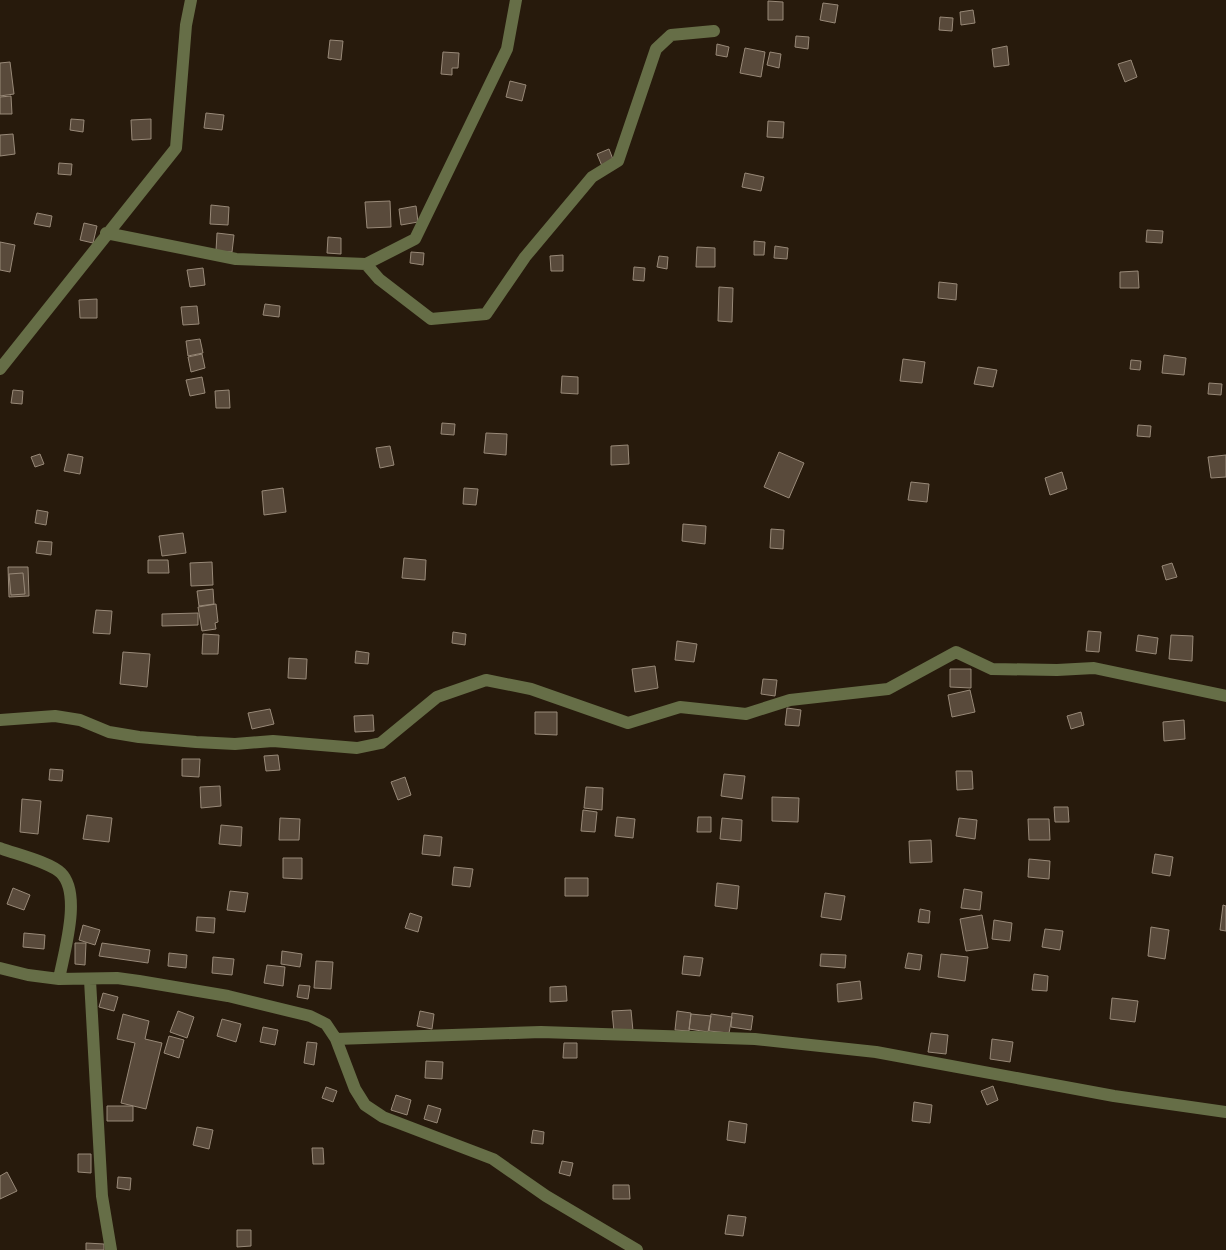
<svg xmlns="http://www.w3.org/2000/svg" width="1226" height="1250" viewBox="0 0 1226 1250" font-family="'DejaVu Sans',sans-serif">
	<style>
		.building { fill: #594a3b; stroke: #988978 }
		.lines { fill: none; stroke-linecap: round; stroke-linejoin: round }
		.minor { stroke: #666e47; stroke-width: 12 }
	</style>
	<rect width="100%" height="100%" fill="#271a0c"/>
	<path class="building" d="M 768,1 L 783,2 L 783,20 L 768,20 Z
		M 823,3 L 838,5 L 835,23 L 820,20 Z
		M 973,10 L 975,23 L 961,25 L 960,12 Z
		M 940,17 L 953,18 L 952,31 L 939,30 Z
		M 796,36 L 809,37 L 808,49 L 795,47 Z
		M 330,40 L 343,41 L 341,60 L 328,58 Z
		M 717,44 L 729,47 L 727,57 L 716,55 Z
		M 1007,46 L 1009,65 L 994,67 L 992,49 Z
		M 745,48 L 765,52 L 761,77 L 740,73 Z
		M 443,52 L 459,53 L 458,68 L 452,68 L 452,75 L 441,74 Z
		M 770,52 L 781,54 L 779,68 L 767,65 Z
		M 1131,60 L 1137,77 L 1125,82 L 1118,64 Z
		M 10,62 L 14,94 L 0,96 L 0,63 Z
		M 510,81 L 526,85 L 522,101 L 506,97 Z
		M 11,96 L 12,114 L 0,114 L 0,97 Z
		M 206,113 L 224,115 L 222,130 L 204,128 Z
		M 71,119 L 84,120 L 83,132 L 70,130 Z
		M 151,119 L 151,139 L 132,140 L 131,120 Z
		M 768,121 L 784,122 L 783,138 L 767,137 Z
		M 13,134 L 15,154 L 0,156 L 0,135 Z
		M 609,149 L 614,162 L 602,166 L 597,154 Z
		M 59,163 L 72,164 L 71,175 L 58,174 Z
		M 745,173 L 764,177 L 761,191 L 742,187 Z
		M 390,201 L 391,227 L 367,228 L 365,202 Z
		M 211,205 L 229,207 L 228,225 L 210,224 Z
		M 416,206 L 418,222 L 401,225 L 399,209 Z
		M 37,213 L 52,216 L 50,227 L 34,224 Z
		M 84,223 L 97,226 L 93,243 L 80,240 Z
		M 1147,230 L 1163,231 L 1162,243 L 1146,242 Z
		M 217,233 L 234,235 L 232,252 L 216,251 Z
		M 328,237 L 341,238 L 341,254 L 327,253 Z
		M 754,241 L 765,242 L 764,255 L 754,255 Z
		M 0,242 L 15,245 L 10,272 L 0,270 Z
		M 775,246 L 788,248 L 787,259 L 774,258 Z
		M 697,247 L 715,248 L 715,267 L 696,267 Z
		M 411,252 L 424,253 L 423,265 L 410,263 Z
		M 563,255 L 563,271 L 551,271 L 550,256 Z
		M 659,256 L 668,257 L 667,269 L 657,267 Z
		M 634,267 L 645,268 L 644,281 L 633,280 Z
		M 203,268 L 205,285 L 190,287 L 187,270 Z
		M 1138,271 L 1139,288 L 1120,288 L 1120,272 Z
		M 939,282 L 957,284 L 956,300 L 938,298 Z
		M 719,287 L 733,288 L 732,322 L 718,321 Z
		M 97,299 L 97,318 L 80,318 L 79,300 Z
		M 265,304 L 280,306 L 279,317 L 263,315 Z
		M 197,306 L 199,324 L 183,325 L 181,307 Z
		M 200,339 L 203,353 L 188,356 L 186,341 Z
		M 202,354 L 205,368 L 191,372 L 188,357 Z
		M 1164,355 L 1186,358 L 1184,375 L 1162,373 Z
		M 903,359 L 925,362 L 922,383 L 900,381 Z
		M 1131,360 L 1141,361 L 1140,370 L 1130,369 Z
		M 978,367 L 997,370 L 993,387 L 974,384 Z
		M 562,376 L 578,377 L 578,394 L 561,393 Z
		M 202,377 L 205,393 L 190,396 L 186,380 Z
		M 1209,383 L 1222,384 L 1221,395 L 1208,394 Z
		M 13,390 L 23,391 L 22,404 L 11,403 Z
		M 229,390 L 230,408 L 216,408 L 215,391 Z
		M 442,423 L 455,424 L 454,435 L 441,434 Z
		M 1138,425 L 1151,426 L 1150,437 L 1137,436 Z
		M 486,433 L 507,434 L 506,455 L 484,453 Z
		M 628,445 L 629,464 L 611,465 L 611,446 Z
		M 390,446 L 394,465 L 380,468 L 376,448 Z
		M 779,452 L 804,463 L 789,498 L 764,487 Z
		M 40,454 L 44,464 L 35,467 L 31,457 Z
		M 68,454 L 83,457 L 80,474 L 64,471 Z
		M 1226,455 L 1226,477 L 1211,478 L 1208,457 Z
		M 1062,472 L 1067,489 L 1050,495 L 1045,478 Z
		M 911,482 L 929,484 L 927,502 L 908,500 Z
		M 283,488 L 286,512 L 264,515 L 262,491 Z
		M 464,488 L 478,489 L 476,505 L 463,504 Z
		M 37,510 L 48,512 L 46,525 L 35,523 Z
		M 683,524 L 706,526 L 705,544 L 682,541 Z
		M 771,529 L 784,530 L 783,549 L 770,548 Z
		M 183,533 L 186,553 L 162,556 L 159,536 Z
		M 38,541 L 52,542 L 51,555 L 36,553 Z
		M 404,558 L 426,560 L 425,580 L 402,578 Z
		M 148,560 L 168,560 L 169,573 L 148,573 Z
		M 212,562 L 213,585 L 191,586 L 190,563 Z
		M 1172,563 L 1177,577 L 1166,580 L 1162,566 Z
		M 8,567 L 28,567 L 29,596 L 9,597 Z
		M 23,573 L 25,594 L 11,595 L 9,574 Z
		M 213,589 L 214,604 L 199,606 L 197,591 Z
		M 216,604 L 218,622 L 215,623 L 216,629 L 202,631 L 198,607 Z
		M 96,610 L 112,611 L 110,634 L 93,633 Z
		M 198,613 L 198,625 L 162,626 L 162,614 Z
		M 1088,631 L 1101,632 L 1099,652 L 1086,651 Z
		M 453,632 L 466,634 L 465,645 L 452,643 Z
		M 203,634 L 219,635 L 218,654 L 202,654 Z
		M 1138,635 L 1158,638 L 1156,654 L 1136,651 Z
		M 1171,635 L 1193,636 L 1192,661 L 1169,659 Z
		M 677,641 L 697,644 L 694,662 L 675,660 Z
		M 356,651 L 369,653 L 368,664 L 355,663 Z
		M 123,652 L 150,654 L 147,687 L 120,684 Z
		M 289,658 L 307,659 L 306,679 L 288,678 Z
		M 655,666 L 658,688 L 635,692 L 632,669 Z
		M 950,669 L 971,669 L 971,688 L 950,687 Z
		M 763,679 L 777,680 L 775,696 L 761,694 Z
		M 970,690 L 975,712 L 952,717 L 948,695 Z
		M 787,708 L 801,710 L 799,726 L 785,725 Z
		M 270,709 L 274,724 L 252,729 L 248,713 Z
		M 535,712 L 557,712 L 557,735 L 535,734 Z
		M 1081,712 L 1084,725 L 1071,729 L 1067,716 Z
		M 373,715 L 374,731 L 355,732 L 354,716 Z
		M 1184,720 L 1185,739 L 1164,741 L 1163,722 Z
		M 278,755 L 280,770 L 266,771 L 264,756 Z
		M 182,759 L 200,759 L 199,777 L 182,776 Z
		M 50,769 L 63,770 L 62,781 L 49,780 Z
		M 956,771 L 972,771 L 973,789 L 957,790 Z
		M 724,774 L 745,776 L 742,799 L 721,796 Z
		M 405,777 L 411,795 L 398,800 L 391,782 Z
		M 220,786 L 221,806 L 201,808 L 200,787 Z
		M 586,787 L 603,788 L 602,810 L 584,808 Z
		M 772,797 L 799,798 L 798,822 L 772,821 Z
		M 22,799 L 41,801 L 38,834 L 20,832 Z
		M 1054,807 L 1068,807 L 1069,822 L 1055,822 Z
		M 583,810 L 597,812 L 595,832 L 581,831 Z
		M 87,815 L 112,818 L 109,842 L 83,839 Z
		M 617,817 L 635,819 L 633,838 L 615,836 Z
		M 698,817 L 711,817 L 711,832 L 697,832 Z
		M 280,818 L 300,819 L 299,840 L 279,840 Z
		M 722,818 L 742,820 L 741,841 L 720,839 Z
		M 959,818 L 977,820 L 975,839 L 956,836 Z
		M 1028,819 L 1049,819 L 1050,840 L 1029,840 Z
		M 221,825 L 242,827 L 241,846 L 219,844 Z
		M 424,835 L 442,837 L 440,856 L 422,854 Z
		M 931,840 L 932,862 L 910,863 L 909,841 Z
		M 1155,854 L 1173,857 L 1170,876 L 1152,873 Z
		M 283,858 L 302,858 L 302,879 L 283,878 Z
		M 1029,859 L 1050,861 L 1049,879 L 1028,877 Z
		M 454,867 L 473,869 L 470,887 L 452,885 Z
		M 565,878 L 588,878 L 588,896 L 565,896 Z
		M 717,883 L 739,886 L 737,909 L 715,906 Z
		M 13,888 L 30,895 L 24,910 L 7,904 Z
		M 964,889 L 982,892 L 980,910 L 961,908 Z
		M 230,891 L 248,893 L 245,912 L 227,910 Z
		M 825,893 L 845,896 L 841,920 L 821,917 Z
		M 1223,905 L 1226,906 L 1226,931 L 1220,930 Z
		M 920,909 L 930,911 L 929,923 L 918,922 Z
		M 410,913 L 422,917 L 418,932 L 405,928 Z
		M 982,915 L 988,948 L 966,951 L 960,919 Z
		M 197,917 L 215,918 L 214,933 L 196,931 Z
		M 994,920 L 1012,923 L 1010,941 L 992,939 Z
		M 83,925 L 100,930 L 95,945 L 79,940 Z
		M 1151,927 L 1169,930 L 1165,959 L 1148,956 Z
		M 1045,929 L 1063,931 L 1060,950 L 1042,947 Z
		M 24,933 L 45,935 L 44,949 L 23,947 Z
		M 75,943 L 86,943 L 85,965 L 75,964 Z
		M 102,943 L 150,950 L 148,963 L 99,956 Z
		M 282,951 L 302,954 L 300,967 L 281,964 Z
		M 169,953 L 187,955 L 186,968 L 168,966 Z
		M 908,953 L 922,955 L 920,970 L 905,968 Z
		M 821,954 L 846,955 L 845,968 L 820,966 Z
		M 941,954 L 968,957 L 965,981 L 938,977 Z
		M 684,956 L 703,958 L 700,976 L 682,974 Z
		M 213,957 L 234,959 L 232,975 L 212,973 Z
		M 316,961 L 333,962 L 331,989 L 314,988 Z
		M 267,965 L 285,967 L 283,986 L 264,983 Z
		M 1034,974 L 1048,976 L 1047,991 L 1032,990 Z
		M 860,981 L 862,999 L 838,1002 L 837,984 Z
		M 299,985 L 310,986 L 308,999 L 297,997 Z
		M 566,986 L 567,1001 L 550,1002 L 550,987 Z
		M 103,993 L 118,997 L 114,1011 L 99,1007 Z
		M 1112,998 L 1138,1001 L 1135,1022 L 1110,1019 Z
		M 631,1010 L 633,1031 L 614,1032 L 612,1011 Z
		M 178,1011 L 194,1017 L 187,1038 L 170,1032 Z
		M 420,1011 L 434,1014 L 432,1029 L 417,1026 Z
		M 677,1011 L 691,1013 L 689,1031 L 675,1030 Z
		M 732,1013 L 753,1016 L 751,1030 L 731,1027 Z
		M 123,1014 L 149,1021 L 145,1039 L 162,1043 L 146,1109 L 121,1103 L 135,1043 L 117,1039 Z
		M 691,1014 L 711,1016 L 708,1032 L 689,1029 Z
		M 711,1014 L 732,1017 L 729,1033 L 709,1031 Z
		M 222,1019 L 241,1024 L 236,1042 L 217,1036 Z
		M 263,1027 L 278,1030 L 275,1045 L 260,1042 Z
		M 931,1033 L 948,1035 L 946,1054 L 928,1052 Z
		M 169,1036 L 184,1040 L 179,1058 L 164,1053 Z
		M 992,1039 L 1013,1042 L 1010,1062 L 990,1059 Z
		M 307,1042 L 317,1043 L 314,1065 L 304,1063 Z
		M 564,1043 L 577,1043 L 577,1058 L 563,1058 Z
		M 426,1061 L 443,1062 L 442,1079 L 425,1078 Z
		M 993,1086 L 998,1100 L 987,1105 L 981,1091 Z
		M 326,1087 L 337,1091 L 333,1102 L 322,1098 Z
		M 396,1095 L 411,1100 L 407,1115 L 391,1110 Z
		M 914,1102 L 932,1105 L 930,1123 L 912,1121 Z
		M 428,1105 L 441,1109 L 437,1123 L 424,1119 Z
		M 107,1106 L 133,1106 L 133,1121 L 107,1121 Z
		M 729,1121 L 747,1124 L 745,1143 L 727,1140 Z
		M 197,1127 L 213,1130 L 209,1149 L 193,1145 Z
		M 533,1130 L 544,1132 L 543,1144 L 531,1143 Z
		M 312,1148 L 323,1148 L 324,1164 L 313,1164 Z
		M 78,1154 L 91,1154 L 91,1173 L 78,1172 Z
		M 562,1161 L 573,1163 L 570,1176 L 559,1173 Z
		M 7,1172 L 17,1191 L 0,1199 L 0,1176 Z
		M 118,1177 L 131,1178 L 130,1190 L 117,1188 Z
		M 613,1185 L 629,1185 L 630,1199 L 613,1199 Z
		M 728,1215 L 746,1217 L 743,1236 L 725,1234 Z
		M 237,1230 L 251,1230 L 251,1246 L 237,1247 Z
		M 86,1243 L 104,1244 L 104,1250 L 86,1250 Z"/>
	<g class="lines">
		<path class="minor" d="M 106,233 L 236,259 L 366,264 L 379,279 L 431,319 L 486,314 L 525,257 L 592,177 L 618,161 L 656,49 L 671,35 L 714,31
			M 366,264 L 415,239 L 507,49 L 516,0
			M 0,369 L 176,148 L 186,25 L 191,0
			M 0,720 L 55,716 L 80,720 L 109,732 L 139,737 L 196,742 L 235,744 L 273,741 L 357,748 L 381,743 L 437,697 L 486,680 L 531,689 L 628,723 L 680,707 L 746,714 L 790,700 L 888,689 L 956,652 L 992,669 L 1057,670 L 1094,668 L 1226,696
			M 0,848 C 16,854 50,862 61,873 C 82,894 64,952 59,979
			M 0,968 L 28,975 L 59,979 L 117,978 L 139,981 L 228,996 L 310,1016 L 326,1024 L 336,1039 L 355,1089 L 365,1105 L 383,1117 L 493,1159 L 546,1196 L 637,1250
			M 90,980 L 102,1196 L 111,1250
			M 336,1039 L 541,1032 L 755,1039 L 876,1052 L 1114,1096 L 1226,1112"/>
	</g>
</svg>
